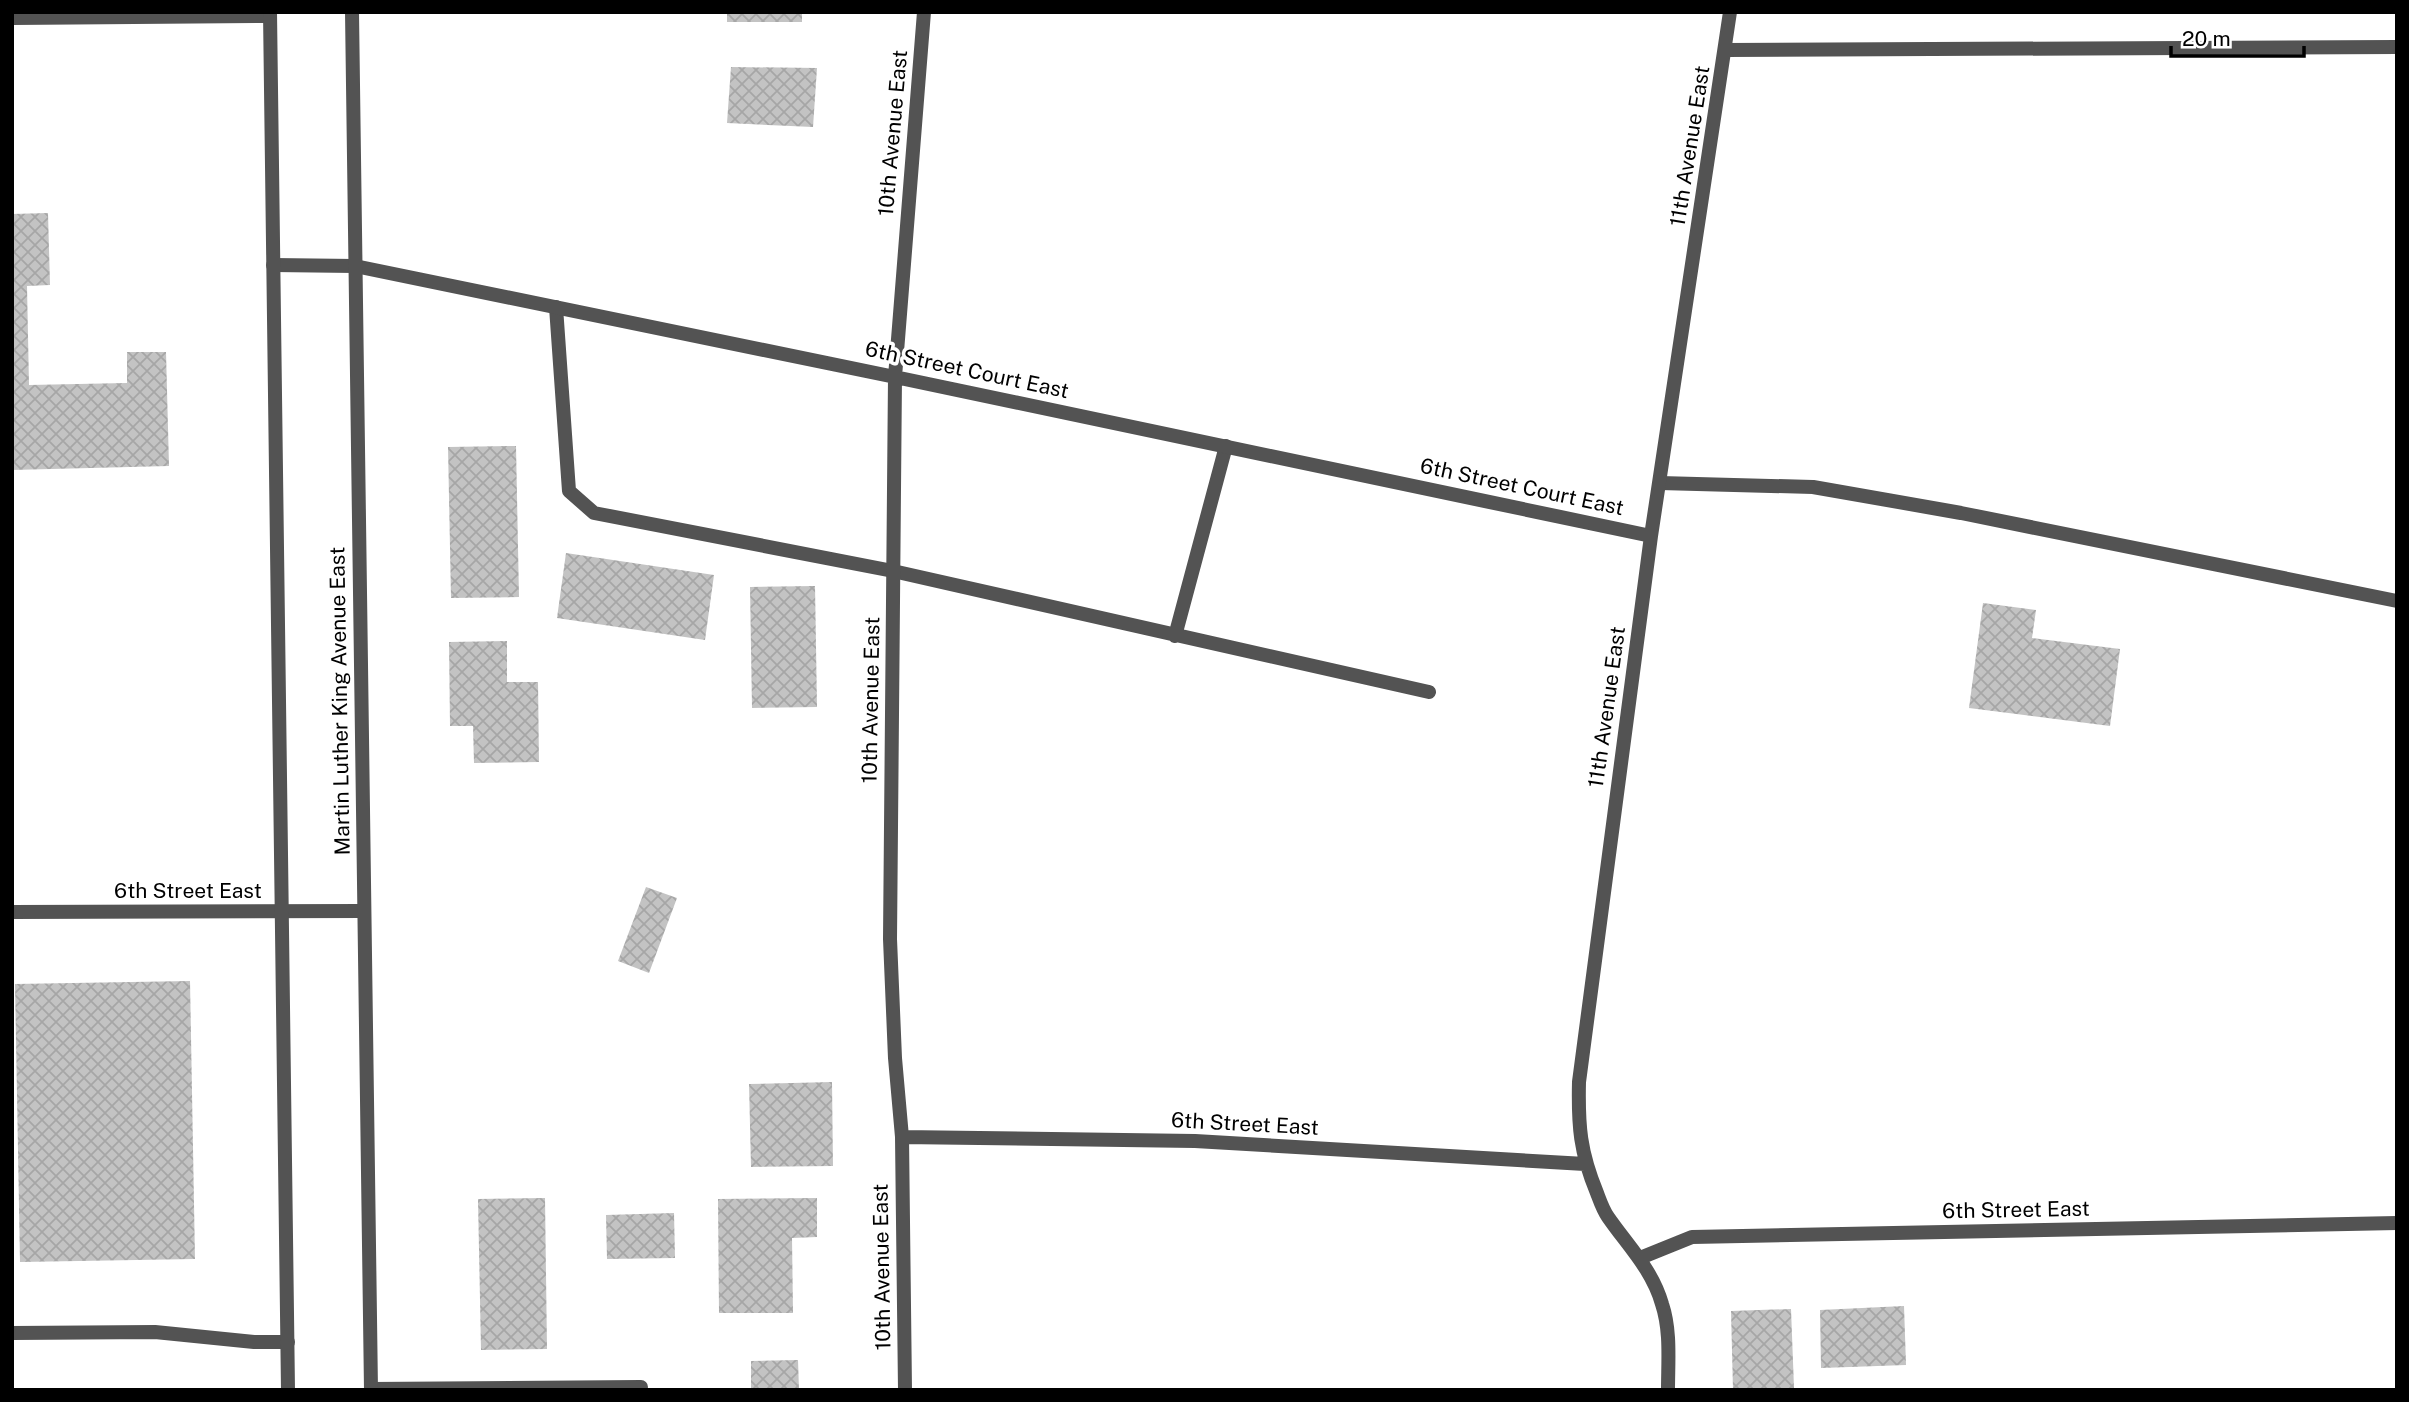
<svg xmlns="http://www.w3.org/2000/svg" width="2409" height="1402" viewBox="0 0 2409 1402" font-family="'Public Sans',sans-serif">
	<style>
		.building { fill: url(#building-cross-hatch) }
		.lines { fill: none; stroke-linecap: round; stroke-linejoin: round }
		.service { stroke: #535353; stroke-width: 14 }
		.minor { stroke: #535353; stroke-width: 14 }
		.tertiary { stroke: #535353; stroke-width: 14 }
		.labels { text-anchor: middle; stroke-width: 7; stroke-linejoin: round; paint-order: stroke }
		.street-label { font-size: 21px; fill: #000; stroke: #fff }
	</style>
	<defs>
		<pattern id="building-cross-hatch" width="8" height="8" patternUnits="userSpaceOnUse" patternTransform="scale(1.75)"><rect width="8" height="8" fill="#c3c3c3"/><path d="M0 0l8 8M0 8l8-8" fill="none" stroke="#a6a6a6"/></pattern>
	</defs>
	<rect width="100%" height="100%" fill="#fff"/>
	<path class="building" d="M 727,12 L 802,12 L 802,22 L 727,22 Z
		M 731,67 L 817,68 L 813,127 L 727,123 Z
		M 48,213 L 50,285 L 27,286 L 29,385 L 127,383 L 127,352 L 166,352 L 169,466 L 12,470 L 12,214 Z
		M 516,446 L 519,597 L 451,598 L 448,447 Z
		M 566,553 L 714,575 L 705,640 L 557,618 Z
		M 815,586 L 817,707 L 752,708 L 750,587 Z
		M 1983,603 L 2036,610 L 2032,638 L 2120,649 L 2110,726 L 1969,708 Z
		M 507,641 L 507,682 L 538,682 L 539,762 L 474,763 L 473,726 L 450,726 L 449,642 Z
		M 646,887 L 677,898 L 649,973 L 618,961 Z
		M 190,981 L 195,1259 L 20,1262 L 15,984 Z
		M 832,1082 L 833,1166 L 751,1167 L 749,1084 Z
		M 545,1198 L 547,1349 L 481,1350 L 478,1199 Z
		M 817,1198 L 817,1237 L 792,1238 L 793,1313 L 719,1313 L 718,1199 Z
		M 674,1213 L 675,1258 L 607,1259 L 606,1215 Z
		M 1904,1306 L 1906,1365 L 1821,1368 L 1820,1310 Z
		M 1791,1309 L 1794,1388 L 1733,1390 L 1731,1311 Z
		M 798,1360 L 799,1390 L 751,1390 L 751,1361 Z"/>
	<g class="lines">
		<path class="service" d="M 12,18 L 270,16
			M 556,307 L 569,491 L 594,513 L 893,571 L 1429,692
			M 1660,483 L 1813,487 L 1961,513 L 2397,601
			M 1175,636 L 1226,446
			M 12,1333 L 155,1332 L 254,1342 L 288,1342
			M 371,1389 L 641,1387"/>
		<path class="minor" d="M 1726,50 L 2397,47
			M 273,265 L 355,266 L 895,377 L 1651,536
			M 12,912 L 364,911
			M 902,1137 L 1195,1141 L 1585,1164
			M 1640,1258 L 1692,1237 L 2397,1223
			M 905,1390 L 902,1137 L 895,1058 L 890,939 L 895,377 L 924,12
			M 1668,1390 C 1668,1361 1671,1331 1662,1304 C 1652,1269 1628,1246 1608,1217 C 1603,1210 1600,1201 1597,1193 C 1580,1152 1578,1126 1579,1082 L 1651,536 L 1730,12"/>
		<path class="tertiary" d="M 270,12 L 288,1390
			M 352,12 L 371,1390"/>
	</g>
	<g class="labels">
		<g class="street-label">
			<text transform="translate(893 133) rotate(-85)" y="7">10th Avenue East</text>
			<text transform="translate(1690 146) rotate(-81)" y="7">11th Avenue East</text>
			<text transform="translate(967 370) rotate(12)" y="7">6th Street Court East</text>
			<text transform="translate(1522 487) rotate(12)" y="7">6th Street Court East</text>
			<text transform="translate(871 700) rotate(-89)" y="7">10th Avenue East</text>
			<text transform="translate(340 701) rotate(-91)" y="7">Martin Luther King Avenue East</text>
			<text transform="translate(1607 707) rotate(-82)" y="7">11th Avenue East</text>
			<text x="188" y="898">6th Street East</text>
			<text transform="translate(1245 1124) rotate(3)" y="7">6th Street East</text>
			<text transform="translate(2016 1210) rotate(-1)" y="7">6th Street East</text>
			<text transform="translate(882 1267) rotate(-91)" y="7">10th Avenue East</text>
		</g>
	</g>
	<rect width="2409" height="1402" fill="none" stroke="#000000" stroke-width="28"/>
	<path d="M2171 46v10h133v-10" fill="none" stroke="#000000" stroke-width="3.5"/>
	<text x="2182" y="46" font-size="21" fill="#000000" stroke="#ffffff" stroke-width="5" paint-order="stroke">20 m</text>
</svg>
